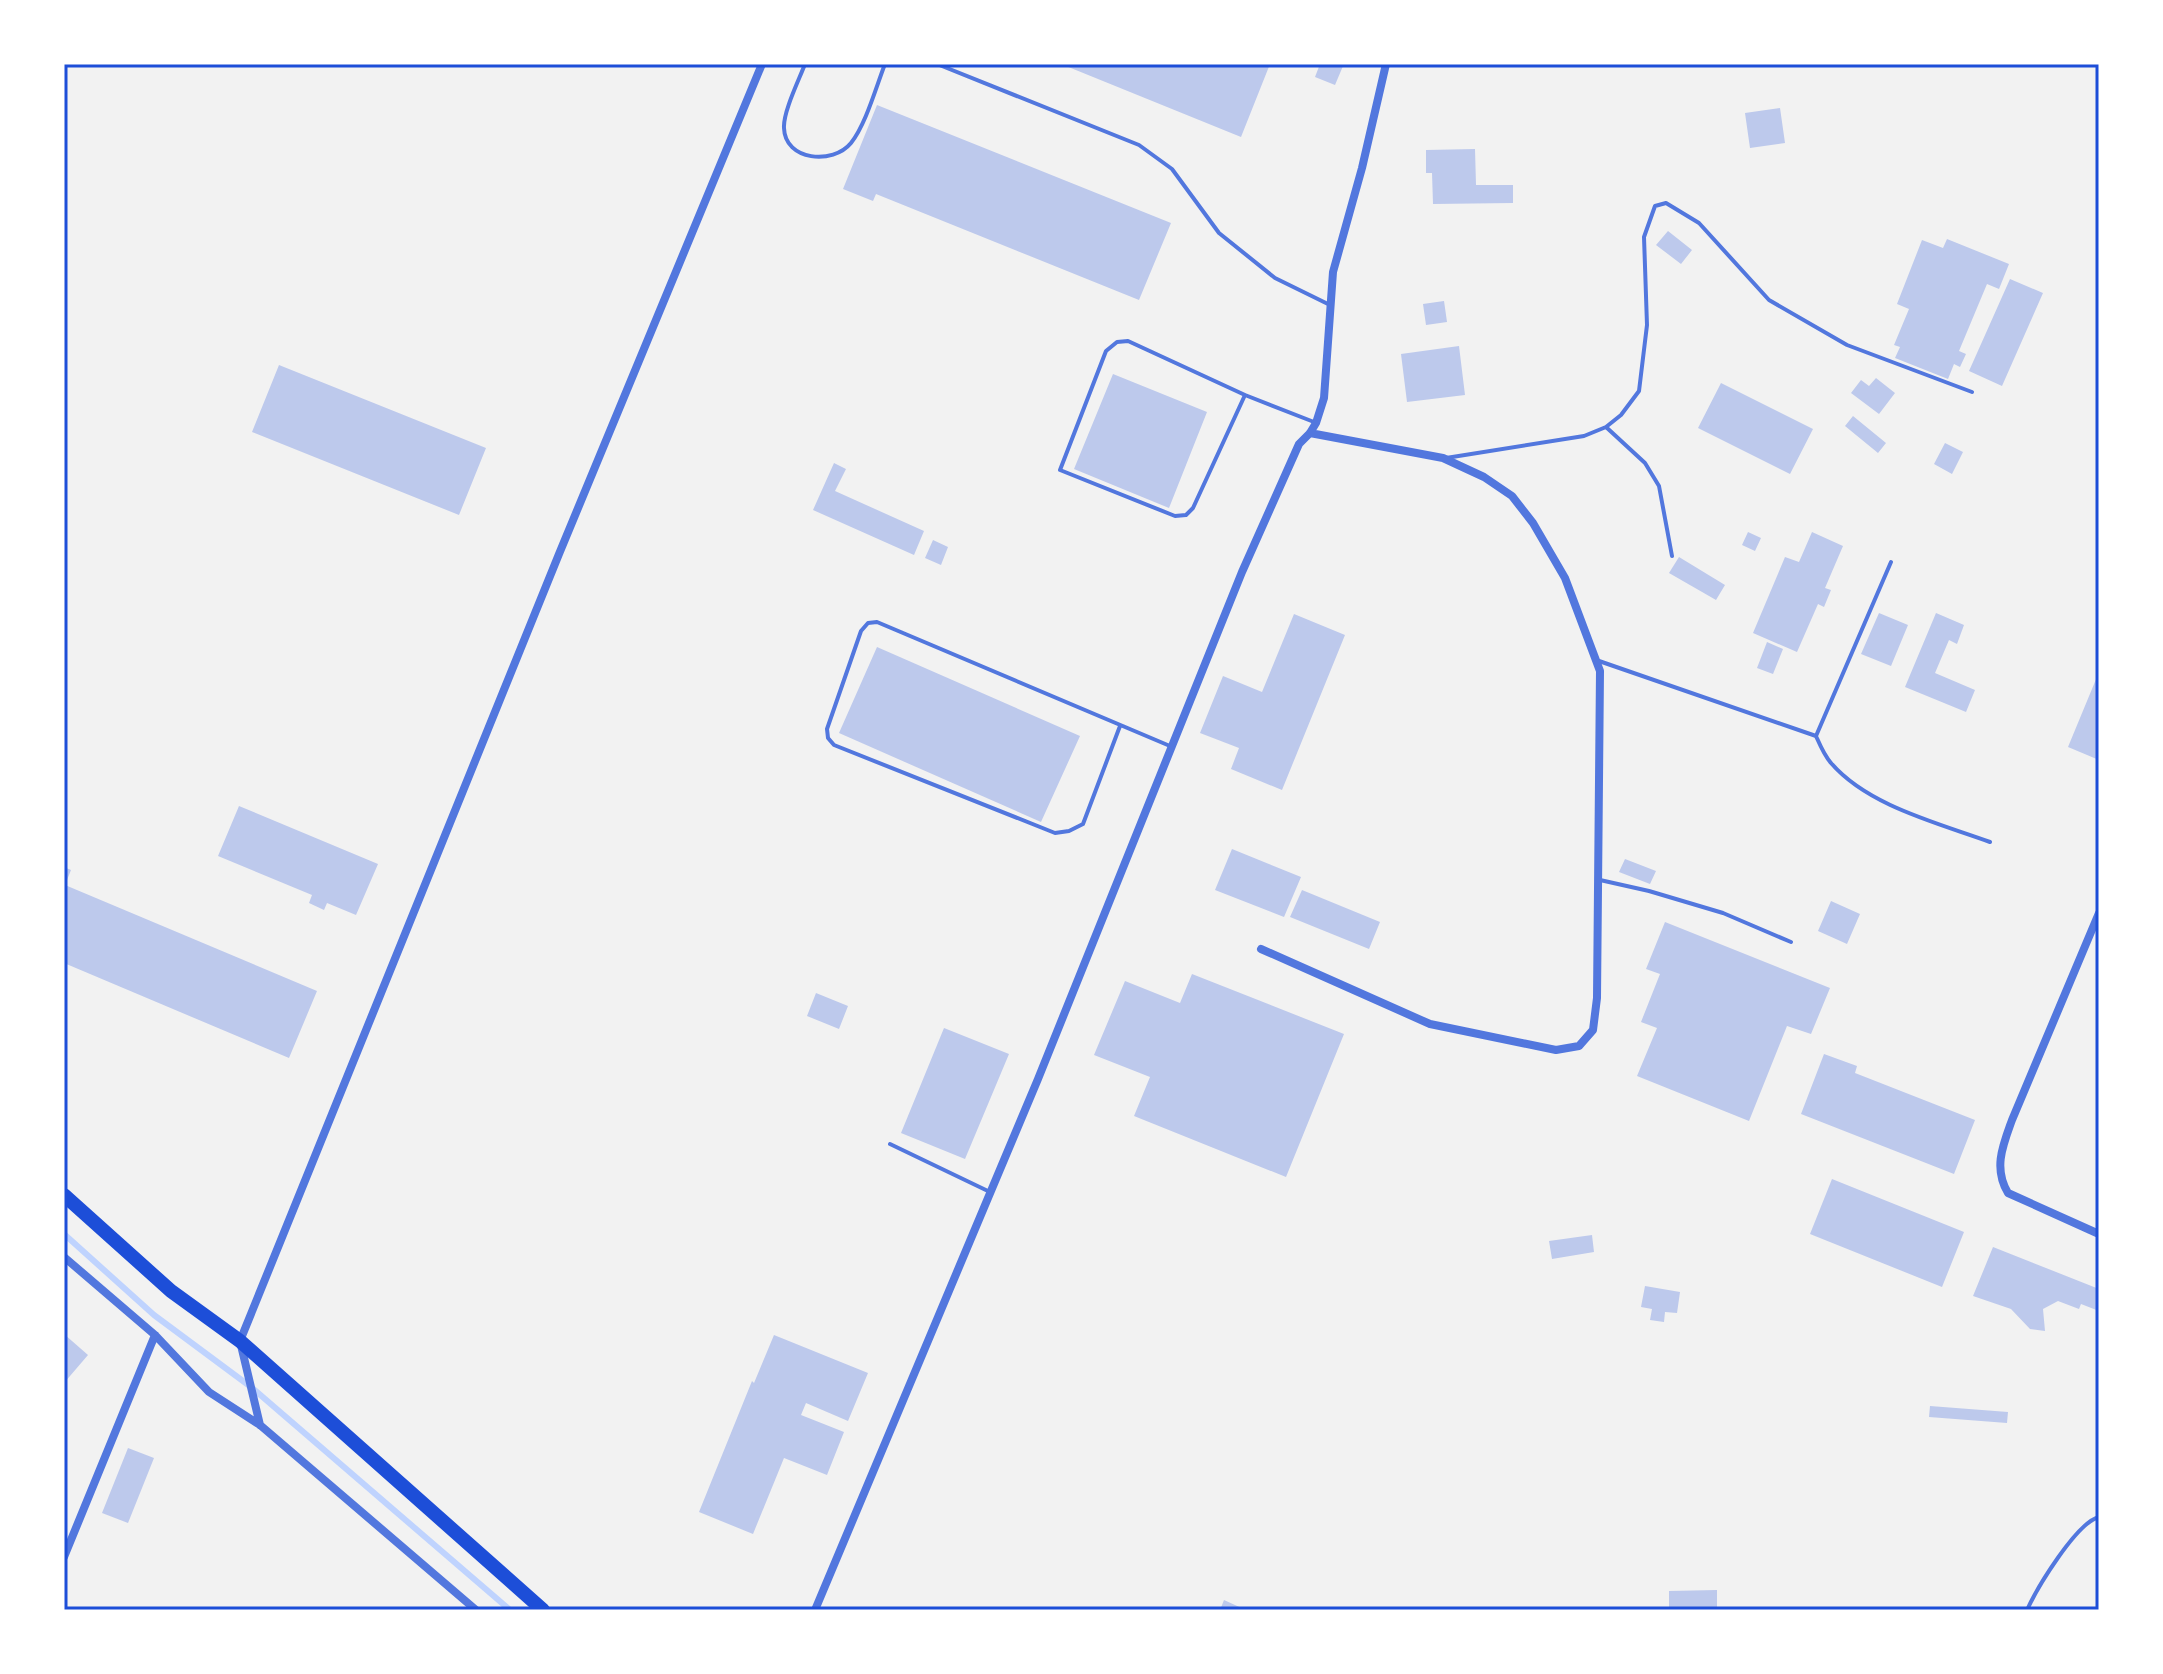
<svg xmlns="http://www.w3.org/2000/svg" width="2163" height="1674" viewBox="0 0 2163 1674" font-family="'Fira Sans Condensed',sans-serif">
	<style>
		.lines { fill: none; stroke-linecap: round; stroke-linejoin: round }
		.stream { stroke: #bfd3fe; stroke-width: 6 }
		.building { fill: #bdc9ec }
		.service { stroke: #5277de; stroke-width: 4 }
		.minor { stroke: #5277de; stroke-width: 8 }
		.primary { stroke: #1d4ed8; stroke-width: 14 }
		.neatline { fill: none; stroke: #1d4ed8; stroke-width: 3 }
	</style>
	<rect width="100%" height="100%" fill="#f2f2f2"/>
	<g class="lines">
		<path class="stream" d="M 64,1234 L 154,1315 L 251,1387 L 510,1610"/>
	</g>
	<path class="building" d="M 1061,64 L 1270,64 L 1241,137 Z
		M 1320,64 L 1343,66 L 1335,85 L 1315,77 Z
		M 877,105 L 1171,223 L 1139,300 L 876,194 L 873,201 L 843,189 Z
		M 1780,108 L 1785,143 L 1750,148 L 1745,113 Z
		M 1475,149 L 1476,185 L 1513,185 L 1513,203 L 1433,204 L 1432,173 L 1426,173 L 1426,150 Z
		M 1668,231 L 1692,250 L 1681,264 L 1656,245 Z
		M 1947,239 L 2009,264 L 1999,289 L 1987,284 L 1959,351 L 1966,354 L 1960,367 L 1954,364 L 1948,379 L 1895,358 L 1900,347 L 1894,345 L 1909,309 L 1897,304 L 1922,240 L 1943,248 Z
		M 2010,279 L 2043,293 L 2002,386 L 1969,371 Z
		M 1444,301 L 1447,322 L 1426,325 L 1423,304 Z
		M 1459,346 L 1465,395 L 1407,402 L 1401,354 Z
		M 279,365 L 486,448 L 459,515 L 252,432 Z
		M 1113,374 L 1207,412 L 1169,508 L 1074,469 Z
		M 1876,378 L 1895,393 L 1879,414 L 1851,393 L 1861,380 L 1869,386 Z
		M 1721,383 L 1813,429 L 1790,474 L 1698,428 Z
		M 1853,416 L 1886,443 L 1878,453 L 1845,426 Z
		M 1945,443 L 1963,452 L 1952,474 L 1934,464 Z
		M 834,463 L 846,469 L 835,491 L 924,531 L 914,555 L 813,510 Z
		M 1748,532 L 1761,538 L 1755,551 L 1742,545 Z
		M 1812,532 L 1843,546 L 1825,588 L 1831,590 L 1824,607 L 1818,604 L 1797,652 L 1753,633 L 1785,557 L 1799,562 Z
		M 933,540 L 948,547 L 941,565 L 925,558 Z
		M 1679,557 L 1725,585 L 1716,600 L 1669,573 Z
		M 1879,613 L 1908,625 L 1891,666 L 1861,654 Z
		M 1936,613 L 1964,625 L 1957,644 L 1949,640 L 1935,673 L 1975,690 L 1966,712 L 1905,687 Z
		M 1294,614 L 1345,635 L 1282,790 L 1231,769 L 1239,748 L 1200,733 L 1223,676 L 1262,692 Z
		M 1767,642 L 1783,649 L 1773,674 L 1757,668 Z
		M 877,647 L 1080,736 L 1041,822 L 839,733 Z
		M 2099,672 L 2099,760 L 2068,747 Z
		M 239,806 L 378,864 L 356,915 L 327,903 L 324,910 L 309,903 L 312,895 L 218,856 Z
		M 1232,849 L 1301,877 L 1284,917 L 1215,890 Z
		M 1625,859 L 1656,871 L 1650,884 L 1619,872 Z
		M 64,867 L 71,870 L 65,885 L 317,991 L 289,1058 L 64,963 Z
		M 1302,890 L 1380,922 L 1369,949 L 1290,917 Z
		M 1831,901 L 1860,914 L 1847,944 L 1818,931 Z
		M 1665,922 L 1830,988 L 1811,1034 L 1787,1026 L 1749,1121 L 1637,1076 L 1657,1028 L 1641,1022 L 1660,974 L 1646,969 Z
		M 1192,974 L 1344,1034 L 1286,1177 L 1134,1116 L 1150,1077 L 1094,1055 L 1125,981 L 1180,1003 Z
		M 816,993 L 848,1006 L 839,1029 L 807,1016 Z
		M 944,1028 L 1009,1054 L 965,1159 L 901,1133 Z
		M 1824,1054 L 1857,1066 L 1855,1073 L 1975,1120 L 1954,1174 L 1801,1114 Z
		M 1832,1179 L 1964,1232 L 1942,1287 L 1810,1234 Z
		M 1592,1235 L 1594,1252 L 1552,1259 L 1549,1241 Z
		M 1993,1247 L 2099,1289 L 2099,1311 L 2081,1304 L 2079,1309 L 2058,1301 L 2043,1309 L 2045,1331 L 2030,1329 L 2011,1309 L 1973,1296 Z
		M 1645,1286 L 1680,1292 L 1677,1313 L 1665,1312 L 1664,1322 L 1650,1320 L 1652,1309 L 1641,1307 Z
		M 64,1334 L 88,1355 L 64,1383 Z
		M 774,1335 L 868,1373 L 848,1421 L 806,1403 L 801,1415 L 844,1432 L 827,1475 L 784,1458 L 753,1534 L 699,1512 L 752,1381 L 754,1383 Z
		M 1930,1406 L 2008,1412 L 2007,1423 L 1929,1417 Z
		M 128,1448 L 154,1458 L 128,1523 L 102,1513 Z
		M 1717,1590 L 1717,1609 L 1669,1610 L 1669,1591 Z
		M 1224,1600 L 1246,1610 L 1220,1610 Z"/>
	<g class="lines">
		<path class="service" d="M 805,64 C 799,80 783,112 784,128 C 785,161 833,165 851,143 C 866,124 876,87 885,64
			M 937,64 L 1139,145 L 1172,169 L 1219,233 L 1275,278 L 1330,305
			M 1245,395 L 1193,508 L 1186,515 L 1175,516 L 1060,470 L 1106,351 L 1117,342 L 1128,341 L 1245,395 L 1314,422
			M 1606,427 L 1645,463 L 1659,486 L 1672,556
			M 1446,458 L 1584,436 L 1606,427 L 1621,415 L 1639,391 L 1647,325 L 1644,237 L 1655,206 L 1666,203 L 1699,223 L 1769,300 L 1847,345 L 1972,392
			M 1599,661 L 1816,736 C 1820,745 1824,755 1831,763 C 1868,806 1938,823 1990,842
			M 1120,726 L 1083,824 L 1069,831 L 1055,833 L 834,745 L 828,738 L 827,729 L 861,631 L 868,623 L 877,622 L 1170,746
			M 1816,736 L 1891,562
			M 1600,880 L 1649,891 L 1723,913 L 1791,942
			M 890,1144 L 990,1192
			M 2027,1610 C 2037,1588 2076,1523 2099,1517"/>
		<path class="minor" d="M 2099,913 L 2012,1120 C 2003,1145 1993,1168 2008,1193 L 2099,1234
			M 1261,949 L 1430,1024 L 1556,1050 L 1579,1046 L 1593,1030 L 1597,998 L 1600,671 L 1565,578 L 1533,523 L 1512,496 L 1484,477 L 1443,458 L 1310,433
			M 64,1257 L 155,1335 L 209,1392 L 260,1425 L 476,1610
			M 260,1425 L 240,1341 L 559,554 L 762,64
			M 64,1557 L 155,1335
			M 815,1610 L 1038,1079 L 1242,572 L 1299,444 L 1310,433 L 1316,423 L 1324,398 L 1333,272 L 1362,168 L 1386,64"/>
		<path class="primary" d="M 64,1195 L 171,1291 L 240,1341 L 543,1610"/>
	</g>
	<rect width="2163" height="1674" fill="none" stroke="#ffffff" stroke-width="132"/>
	<rect x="66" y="66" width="2031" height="1542" class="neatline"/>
</svg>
